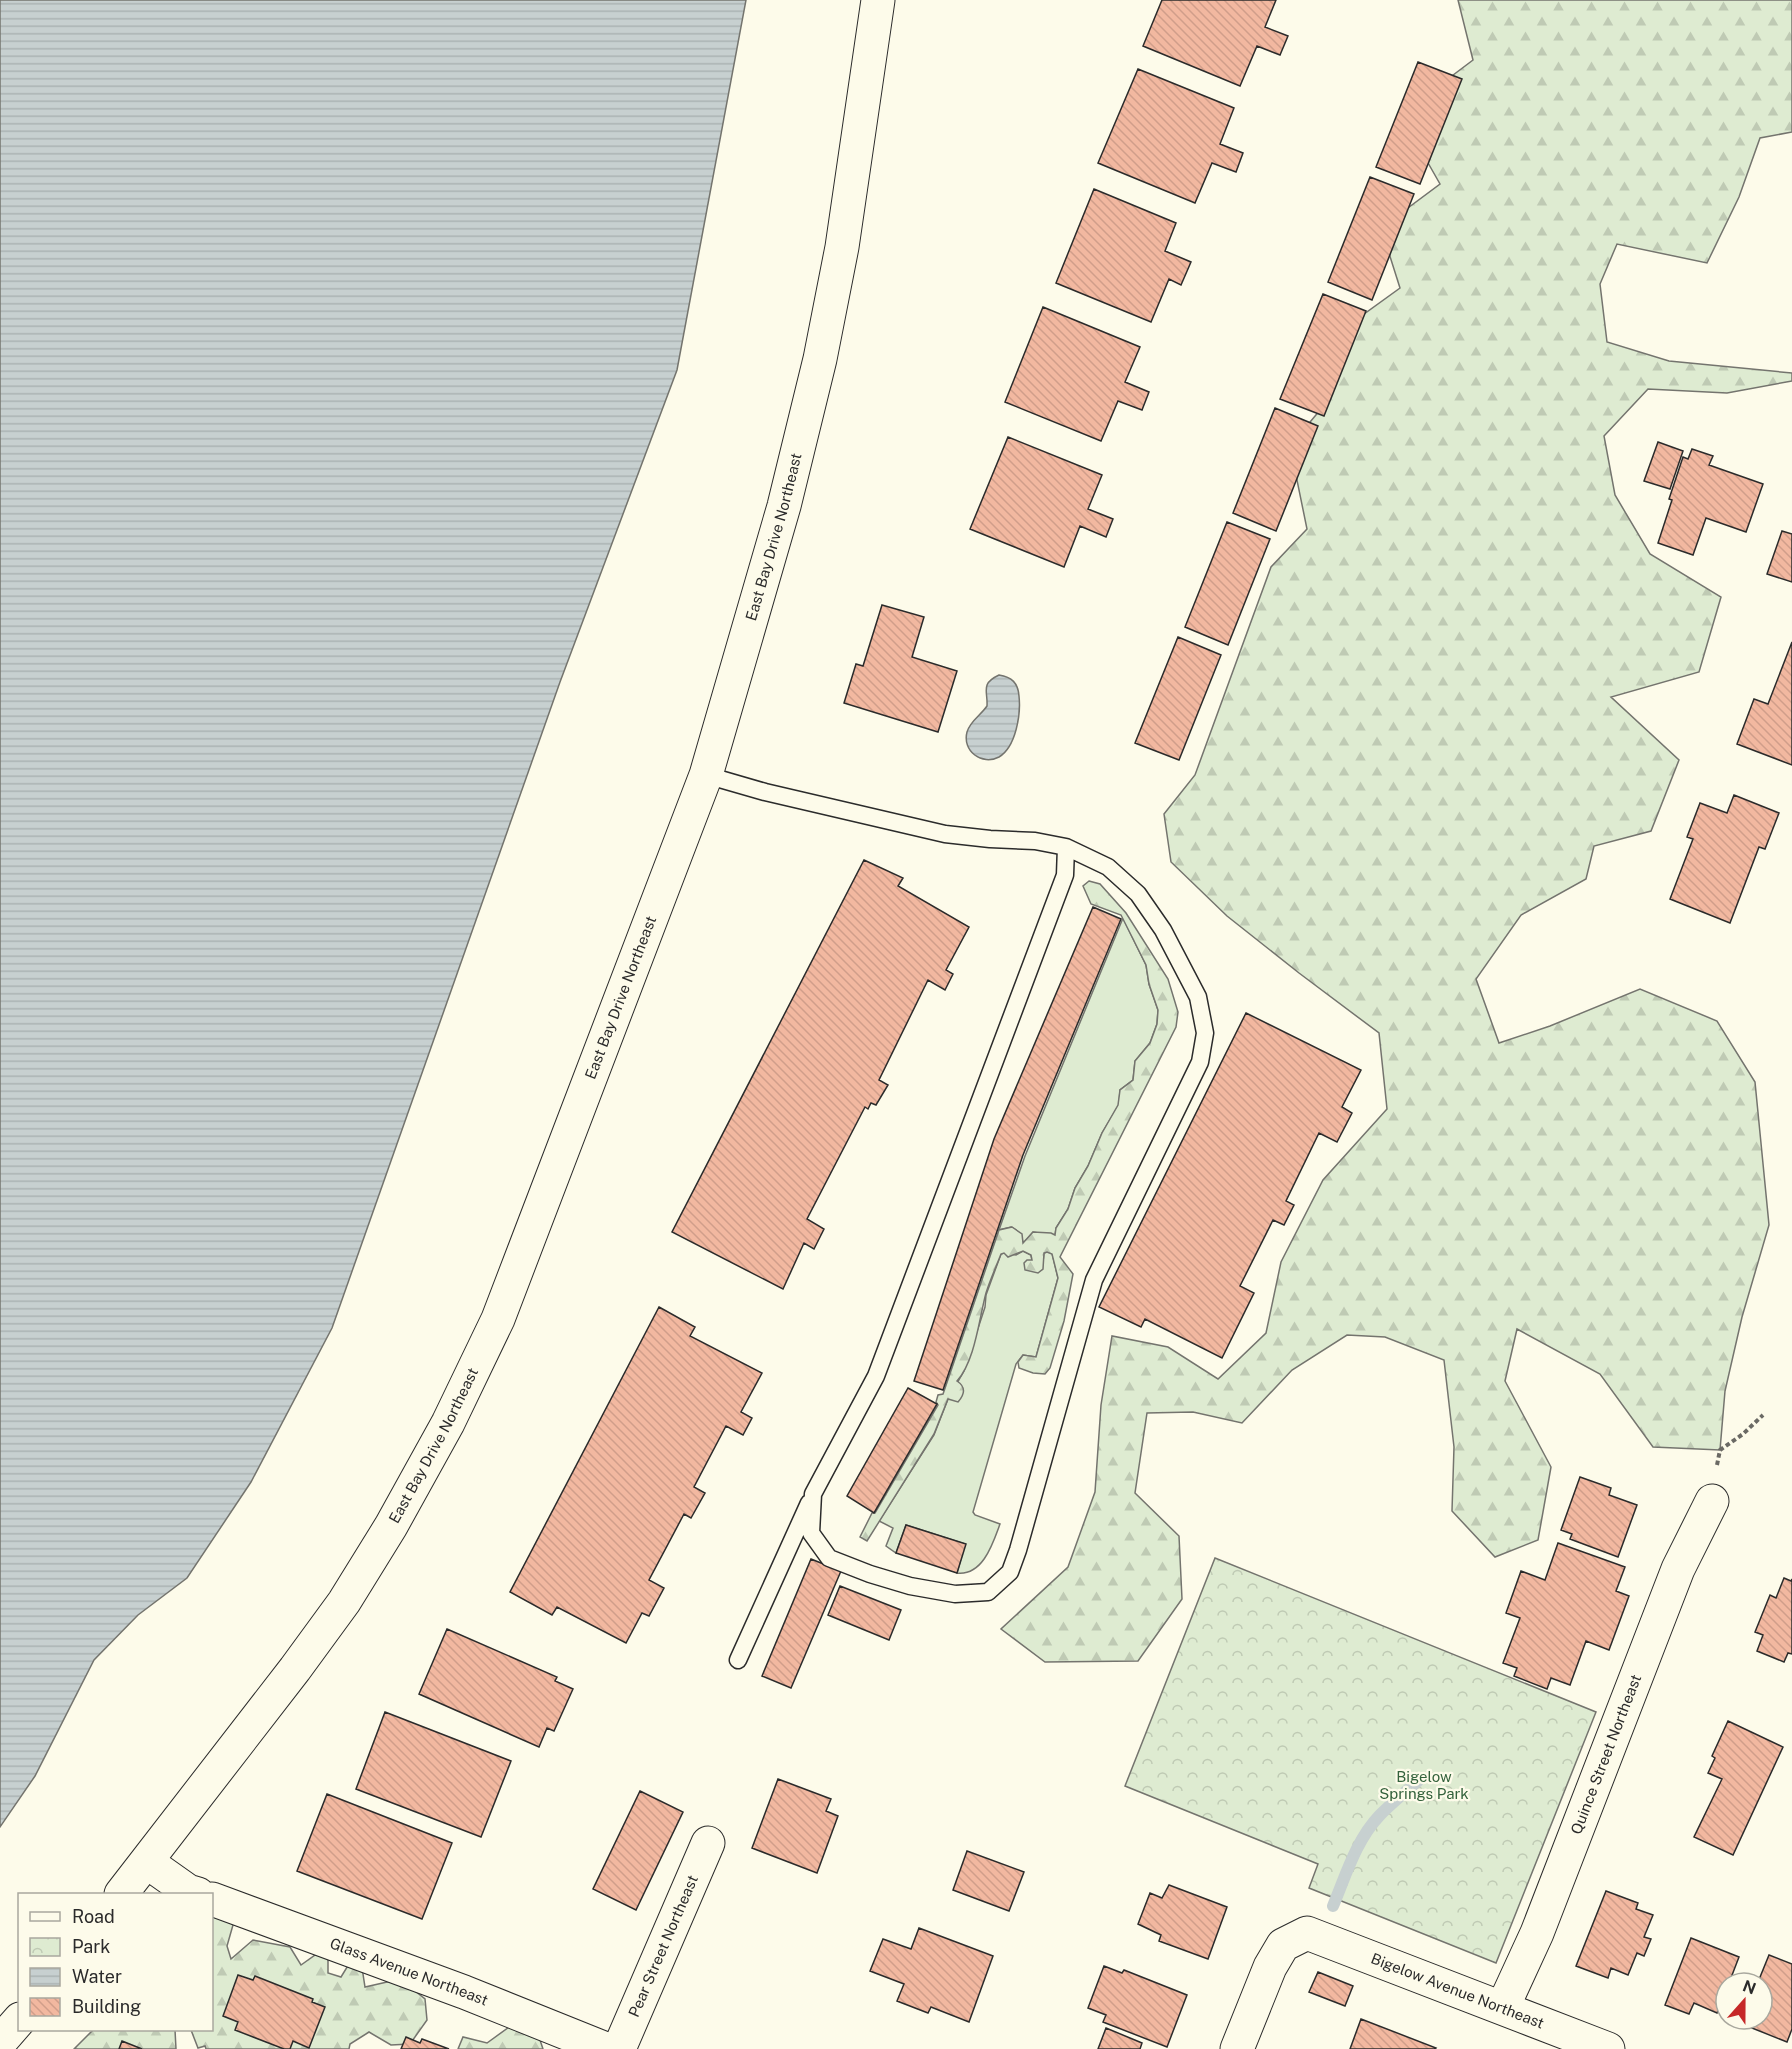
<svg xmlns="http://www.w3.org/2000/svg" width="1792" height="2049" viewBox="0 0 1792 2049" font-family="'Public Sans',sans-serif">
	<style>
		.grass { fill: #deebd1; stroke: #74746e; stroke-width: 1.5 }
		.forest { fill: url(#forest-firs); stroke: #74746e; stroke-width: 1.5 }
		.park { fill: url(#park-crowns); stroke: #74746e; stroke-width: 1.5 }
		.water { fill: url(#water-rules); stroke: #74746e; stroke-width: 1.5 }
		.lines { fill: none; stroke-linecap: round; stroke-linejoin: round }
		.stream { stroke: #c7d0d0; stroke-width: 12 }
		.building { fill: url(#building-back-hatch); stroke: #2b2b2b; stroke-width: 1.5 }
		.lane-casing { stroke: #2b2b2b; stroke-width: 19 }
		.street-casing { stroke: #2b2b2b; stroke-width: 35 }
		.secondary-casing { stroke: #2b2b2b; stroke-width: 35 }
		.path { stroke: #6a6964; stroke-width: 4; stroke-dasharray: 4.5 3; stroke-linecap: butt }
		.lane { stroke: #fdfbea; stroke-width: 16 }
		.street { stroke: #fdfbea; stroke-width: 33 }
		.secondary { stroke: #fdfbea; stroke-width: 33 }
		.labels { text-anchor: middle; stroke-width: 4.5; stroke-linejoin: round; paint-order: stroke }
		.street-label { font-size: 15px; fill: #2b2b2b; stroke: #fdfbea }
		.park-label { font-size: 15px; fill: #34623c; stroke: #fdfbea }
	</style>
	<defs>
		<pattern id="forest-firs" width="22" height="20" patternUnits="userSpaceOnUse" patternTransform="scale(1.5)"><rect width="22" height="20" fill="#deebd1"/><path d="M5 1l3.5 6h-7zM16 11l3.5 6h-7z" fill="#bfcab4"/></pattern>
		<pattern id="park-crowns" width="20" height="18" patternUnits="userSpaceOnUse" patternTransform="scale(1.5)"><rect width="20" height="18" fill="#deebd1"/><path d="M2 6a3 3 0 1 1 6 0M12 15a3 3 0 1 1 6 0" fill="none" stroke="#bfcab4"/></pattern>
		<pattern id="water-rules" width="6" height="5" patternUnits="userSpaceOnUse" patternTransform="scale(1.5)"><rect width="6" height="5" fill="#c7d0d0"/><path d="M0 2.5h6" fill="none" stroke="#abb3b3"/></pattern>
		<pattern id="building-back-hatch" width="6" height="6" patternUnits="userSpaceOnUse" patternTransform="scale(1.5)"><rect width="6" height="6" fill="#f2b8a0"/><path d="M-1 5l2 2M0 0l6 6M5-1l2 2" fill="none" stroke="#d09e8a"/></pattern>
	</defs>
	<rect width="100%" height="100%" fill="#fdfbea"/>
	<path class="grass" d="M 1123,918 L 1146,965 L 1149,984 L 1158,1010 L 1157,1024 L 1150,1043 L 1135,1061 L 1133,1080 L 1120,1090 L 1119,1105 L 1102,1133 L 1088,1166 L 1075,1188 L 1068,1209 L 1056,1228 L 1055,1236 L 1033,1232 L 1023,1244 C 1022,1234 1020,1232 1011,1227 L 999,1230 L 1025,1156 Z
		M 1023,1251 L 1031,1255 L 1032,1260 L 1043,1262 L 1044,1253 L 1047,1252 L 1052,1253 L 1058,1278 L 1036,1357 L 1023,1355 L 1016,1364 L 973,1512 L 975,1515 L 1000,1524 C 993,1543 983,1576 957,1573 L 965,1544 L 906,1525 L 896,1553 L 886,1546 L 893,1528 L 879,1521 L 934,1435 L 948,1399 L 964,1371 L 985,1307 L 986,1295 L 1001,1254 L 1004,1253 L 1016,1255 Z"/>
	<path class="forest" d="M 1458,0 L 1792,0 L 1792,132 L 1760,138 L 1739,197 L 1707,263 L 1617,244 L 1600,284 L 1607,342 L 1669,361 L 1792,373 L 1792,381 L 1727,393 L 1648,389 L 1604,436 L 1615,495 L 1650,554 L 1721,597 L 1699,672 L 1611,697 L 1679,760 L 1651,831 L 1594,846 L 1586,879 L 1521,915 L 1476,979 L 1499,1043 L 1550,1026 L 1640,989 L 1717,1021 L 1755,1082 L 1769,1225 L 1742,1317 L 1725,1391 L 1720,1450 L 1653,1447 L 1600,1374 L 1517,1329 L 1505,1381 L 1551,1467 L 1538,1540 L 1495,1557 L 1452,1511 L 1454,1447 L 1444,1360 L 1385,1337 L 1347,1335 L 1292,1370 L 1242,1423 L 1193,1412 L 1147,1413 L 1135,1493 L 1179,1536 L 1182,1599 L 1138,1661 L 1045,1662 L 1001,1629 L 1068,1567 L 1095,1492 L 1101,1405 L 1112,1336 L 1168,1347 L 1218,1379 L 1266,1333 L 1281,1262 L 1323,1180 L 1387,1109 L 1379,1033 L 1299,973 L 1227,916 L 1171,862 L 1164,814 L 1195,775 L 1271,567 L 1307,529 L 1290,446 L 1331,397 L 1331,338 L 1400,288 L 1381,228 L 1440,184 L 1411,133 L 1428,94 L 1473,60 Z
		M 1089,881 L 1100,884 L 1126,913 L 1168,979 L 1178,1012 L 1176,1027 L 1060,1257 L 1073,1274 L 1064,1321 L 1050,1368 L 1045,1374 L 1033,1373 L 1019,1368 L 1018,1362 L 1023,1355 L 1036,1357 L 1058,1278 L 1052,1254 L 1047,1252 L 1044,1253 L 1043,1269 L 1038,1273 L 1025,1270 L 1024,1263 L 1027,1260 L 1032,1260 L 1031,1255 L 1023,1251 L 1008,1257 L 1004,1253 L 1001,1254 C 996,1267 990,1280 986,1293 C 979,1319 975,1361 957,1381 C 966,1387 965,1394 958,1402 L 948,1399 L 934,1434 L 867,1541 L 860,1537 L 872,1513 L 875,1513 L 938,1405 L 936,1402 L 938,1395 L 943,1394 L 999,1230 L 1012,1227 L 1022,1234 L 1023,1243 L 1033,1232 L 1051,1233 L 1055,1235 L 1056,1228 L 1068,1209 L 1075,1188 L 1088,1166 L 1102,1133 L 1118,1105 L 1120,1090 L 1133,1080 L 1135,1061 L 1150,1043 L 1157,1024 L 1158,1010 L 1149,984 L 1146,965 L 1121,915 L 1091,904 L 1083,886 Z
		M 212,1914 L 222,1914 L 233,1925 L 227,1946 L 231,1959 L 253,1940 L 290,1947 L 301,1965 L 318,1953 L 328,1959 L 328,1973 L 341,1977 L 352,1959 L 361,1961 L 365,1987 L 400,1979 L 425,1999 L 427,2020 L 410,2044 L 391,2045 L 369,2032 L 350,2044 L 349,2049 L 206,2049 L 205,2046 L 198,2048 L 191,2030 L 212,2030 Z
		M 516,2022 L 536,2028 L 543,2049 L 458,2049 L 463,2037 L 487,2043 Z
		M 93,2030 L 175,2030 L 176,2049 L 74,2049 Z"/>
	<path class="park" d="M 1215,1558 L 1596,1712 L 1496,1963 L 1309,1888 L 1318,1864 L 1125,1786 Z"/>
	<path class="water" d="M 0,0 L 746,0 L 677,370 L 560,682 L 332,1328 L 251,1482 L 187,1578 L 138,1615 L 94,1660 L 35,1776 L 0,1827 Z
		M 999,675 C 1012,677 1018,683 1019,696 C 1021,714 1016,747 999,757 C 982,766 962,751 967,732 C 970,721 981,715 987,706 C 988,691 980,684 999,675 Z"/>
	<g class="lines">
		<path class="stream" d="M 1333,1906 C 1346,1875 1356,1840 1380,1815 C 1392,1803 1405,1792 1418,1781"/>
	</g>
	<path class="building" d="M 1162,0 L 1276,0 L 1265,27 L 1288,36 L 1280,55 L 1257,46 L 1240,86 L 1143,46 Z
		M 1418,62 L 1462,79 L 1420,184 L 1376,167 Z
		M 1138,69 L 1234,108 L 1220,144 L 1243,153 L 1236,172 L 1212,163 L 1195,203 L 1098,163 Z
		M 1370,177 L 1414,194 L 1372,300 L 1328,282 Z
		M 1094,189 L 1176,223 L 1165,251 L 1191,262 L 1181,285 L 1169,279 L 1151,322 L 1056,283 Z
		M 1323,294 L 1366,311 L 1324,416 L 1280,399 Z
		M 1043,307 L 1140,347 L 1125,382 L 1149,392 L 1142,410 L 1118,401 L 1101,441 L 1005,402 Z
		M 1275,408 L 1318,426 L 1276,531 L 1233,513 Z
		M 1008,437 L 1102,475 L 1088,509 L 1113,519 L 1106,537 L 1080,526 L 1064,567 L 970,529 Z
		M 1658,442 L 1683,451 L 1670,489 L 1644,481 Z
		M 1692,449 L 1713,456 L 1709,465 L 1763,484 L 1746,532 L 1706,518 L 1693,555 L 1658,543 L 1672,500 L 1669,499 L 1683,457 L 1688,459 Z
		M 1227,522 L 1270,539 L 1228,645 L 1185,627 Z
		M 1782,531 L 1792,534 L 1792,582 L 1767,574 Z
		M 882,605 L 924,617 L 912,657 L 957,671 L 938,732 L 844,703 L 856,664 L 863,666 Z
		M 1178,637 L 1221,655 L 1179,760 L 1135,743 Z
		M 1792,642 L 1792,765 L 1737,744 L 1754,699 L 1768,704 Z
		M 1734,795 L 1779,813 L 1765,849 L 1759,847 L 1730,923 L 1670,899 L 1693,839 L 1687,837 L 1700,803 L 1727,813 Z
		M 864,860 L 903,878 L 898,886 L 969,927 L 946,970 L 953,974 L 945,990 L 928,980 L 879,1080 L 888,1085 L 876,1105 L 871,1103 L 868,1109 L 865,1107 L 807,1219 L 824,1229 L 814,1249 L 804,1243 L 783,1289 L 672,1232 Z
		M 1093,907 L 1121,919 L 1023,1155 L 943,1390 L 914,1381 L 994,1139 Z
		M 1246,1013 L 1361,1070 L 1342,1107 L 1352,1113 L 1337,1142 L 1319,1133 L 1286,1201 L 1294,1205 L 1284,1225 L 1273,1220 L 1240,1286 L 1254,1293 L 1222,1358 L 1145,1319 L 1141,1327 L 1099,1307 Z
		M 659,1307 L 695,1327 L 690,1336 L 762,1373 L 741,1412 L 752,1418 L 743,1435 L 726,1426 L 694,1487 L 705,1493 L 691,1518 L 684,1514 L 649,1580 L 664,1588 L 649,1616 L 642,1613 L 626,1643 L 557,1607 L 552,1615 L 510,1592 Z
		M 908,1388 L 937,1404 L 874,1513 L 847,1496 Z
		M 1580,1477 L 1611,1488 L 1609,1495 L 1637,1505 L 1618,1557 L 1570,1539 L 1572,1534 L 1561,1530 Z
		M 906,1525 L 966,1544 L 957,1573 L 896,1553 Z
		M 1558,1543 L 1625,1567 L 1616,1591 L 1629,1596 L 1609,1650 L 1586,1641 L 1570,1685 L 1551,1678 L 1547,1689 L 1514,1676 L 1517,1668 L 1503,1663 L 1520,1618 L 1506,1613 L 1521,1571 L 1545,1580 Z
		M 811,1559 L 841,1571 L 791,1688 L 762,1676 Z
		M 1784,1578 L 1791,1581 L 1792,1579 L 1792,1654 L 1788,1653 L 1784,1662 L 1757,1651 L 1763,1635 L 1755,1632 L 1770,1595 L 1776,1598 Z
		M 840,1586 L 901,1610 L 889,1640 L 828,1615 Z
		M 447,1629 L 557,1677 L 555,1681 L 573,1689 L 554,1731 L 547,1728 L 539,1747 L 419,1694 Z
		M 385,1712 L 511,1761 L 481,1837 L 356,1789 Z
		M 1728,1721 L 1783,1747 L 1733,1855 L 1694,1837 L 1722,1779 L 1708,1773 L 1715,1758 L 1712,1756 Z
		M 778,1779 L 831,1799 L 826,1811 L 838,1816 L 817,1873 L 752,1848 Z
		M 640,1791 L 683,1812 L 636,1910 L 593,1889 Z
		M 327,1794 L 452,1843 L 422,1919 L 297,1871 Z
		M 967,1851 L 1024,1872 L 1009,1911 L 953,1890 Z
		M 1169,1885 L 1227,1907 L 1208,1959 L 1159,1941 L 1161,1935 L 1138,1924 L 1150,1893 L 1162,1898 Z
		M 1606,1891 L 1638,1903 L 1636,1909 L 1653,1915 L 1644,1937 L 1651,1939 L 1644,1956 L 1637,1953 L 1628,1975 L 1611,1968 L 1608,1978 L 1576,1966 Z
		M 919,1928 L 993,1956 L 969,2022 L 931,2007 L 928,2013 L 897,2001 L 904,1984 L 870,1971 L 883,1939 L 911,1949 Z
		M 1691,1938 L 1739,1957 L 1729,1983 L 1726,1983 L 1726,1990 L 1717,2013 L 1694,2003 L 1689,2014 L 1665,2005 Z
		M 1769,1955 L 1792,1964 L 1792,2029 L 1787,2042 L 1742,2024 L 1744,2019 L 1762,2019 L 1762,1983 L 1754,1983 L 1755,1981 L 1758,1982 Z
		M 1104,1966 L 1122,1973 L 1124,1970 L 1187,1995 L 1167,2047 L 1103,2022 L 1106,2015 L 1088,2008 Z
		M 1318,1972 L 1353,1986 L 1345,2006 L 1309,1992 Z
		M 238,1975 L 253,1980 L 255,1976 L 313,1999 L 312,2002 L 325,2007 L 309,2048 L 293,2041 L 290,2049 L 284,2049 L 235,2030 L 238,2022 L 223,2016 Z
		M 1361,2019 L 1436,2048 L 1435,2049 L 1350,2049 Z
		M 1106,2028 L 1142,2043 L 1140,2049 L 1098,2049 Z
		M 406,2037 L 420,2043 L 422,2039 L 449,2049 L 401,2049 Z
		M 122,2041 L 142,2049 L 119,2049 Z"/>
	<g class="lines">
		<defs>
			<path id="lane" d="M 706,775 L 765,792 L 945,834 L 990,839 L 1035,841 L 1066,847 L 1108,867 L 1138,894 L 1163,930 L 1198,997 L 1205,1033 L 1200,1062 L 1094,1280 L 1018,1550 L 1010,1572 L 988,1592 L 955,1594 L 910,1586 L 870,1574 L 829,1558 L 811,1533 L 813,1494 L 876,1376 L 1065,875 L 1066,847
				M 738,1660 L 809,1503"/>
			<g id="street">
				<path d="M 147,1862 L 188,1891 L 198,1894"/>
				<path id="s1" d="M 212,1899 L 464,1992 L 606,2049"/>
				<path id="s2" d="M 1503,2007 L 1537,1933 L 1678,1569 L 1712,1501"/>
				<path id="s3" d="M 619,2049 L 708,1843"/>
				<path id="s4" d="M 1237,2049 L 1270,1967 L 1283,1945 L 1307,1933 L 1608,2049"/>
			</g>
			<g id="secondary">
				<path id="s5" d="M 121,1894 L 295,1669 L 344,1602 L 391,1526 L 448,1423 L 498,1319 L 706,775 L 784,506 L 820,359 L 842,247 L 878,0"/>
				<path d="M 0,2042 L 20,2019"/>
			</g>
		</defs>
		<use href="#lane" class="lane-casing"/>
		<use href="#street" class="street-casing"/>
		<use href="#secondary" class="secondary-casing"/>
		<path class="path" d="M 1717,1465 L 1720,1450 L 1743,1434 L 1763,1415"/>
		<use href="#lane" class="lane"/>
		<use href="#street" class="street"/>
		<use href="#secondary" class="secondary"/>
	</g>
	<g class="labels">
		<g class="street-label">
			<text dy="5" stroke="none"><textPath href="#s5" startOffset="1520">East Bay Drive Northeast</textPath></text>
			<text dy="5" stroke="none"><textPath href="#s5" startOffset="1034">East Bay Drive Northeast</textPath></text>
			<text dy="5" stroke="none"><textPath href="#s5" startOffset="548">East Bay Drive Northeast</textPath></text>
			<text dy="5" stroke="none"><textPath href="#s2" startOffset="273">Quince Street Northeast</textPath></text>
			<text dy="5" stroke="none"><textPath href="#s3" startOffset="112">Pear Street Northeast</textPath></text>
			<text dy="5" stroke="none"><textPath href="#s1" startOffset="210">Glass Avenue Northeast</textPath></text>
			<text dy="5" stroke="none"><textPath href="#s4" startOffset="302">Bigelow Avenue Northeast</textPath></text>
		</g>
		<g class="park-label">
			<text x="1424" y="1782">Bigelow<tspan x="1424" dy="17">Springs Park</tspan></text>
		</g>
	</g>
	<rect x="18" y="1893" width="195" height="138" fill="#fdfbea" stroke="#a9a89e" stroke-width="1.5"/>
	<rect x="30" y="1912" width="30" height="9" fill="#fdfbea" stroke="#a9a89e" stroke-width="1.5"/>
	<text x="72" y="1923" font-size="18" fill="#2b2b2b">Road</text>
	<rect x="30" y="1938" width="30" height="18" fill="url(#park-crowns)" stroke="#a9a89e" stroke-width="1.5"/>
	<text x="72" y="1953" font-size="18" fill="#2b2b2b">Park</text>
	<rect x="30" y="1968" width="30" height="18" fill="url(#water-rules)" stroke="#a9a89e" stroke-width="1.5"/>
	<text x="72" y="1983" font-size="18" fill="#2b2b2b">Water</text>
	<rect x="30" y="1998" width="30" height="18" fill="url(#building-back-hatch)" stroke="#a9a89e" stroke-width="1.5"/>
	<text x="72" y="2013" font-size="18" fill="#2b2b2b">Building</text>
	<g transform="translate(1744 2001) rotate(21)"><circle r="28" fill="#fdfbea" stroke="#a9a89e" stroke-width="1.5"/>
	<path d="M0-4.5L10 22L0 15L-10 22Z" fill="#c62828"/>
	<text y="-9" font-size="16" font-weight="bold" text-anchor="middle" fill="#2b2b2b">N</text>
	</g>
</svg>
